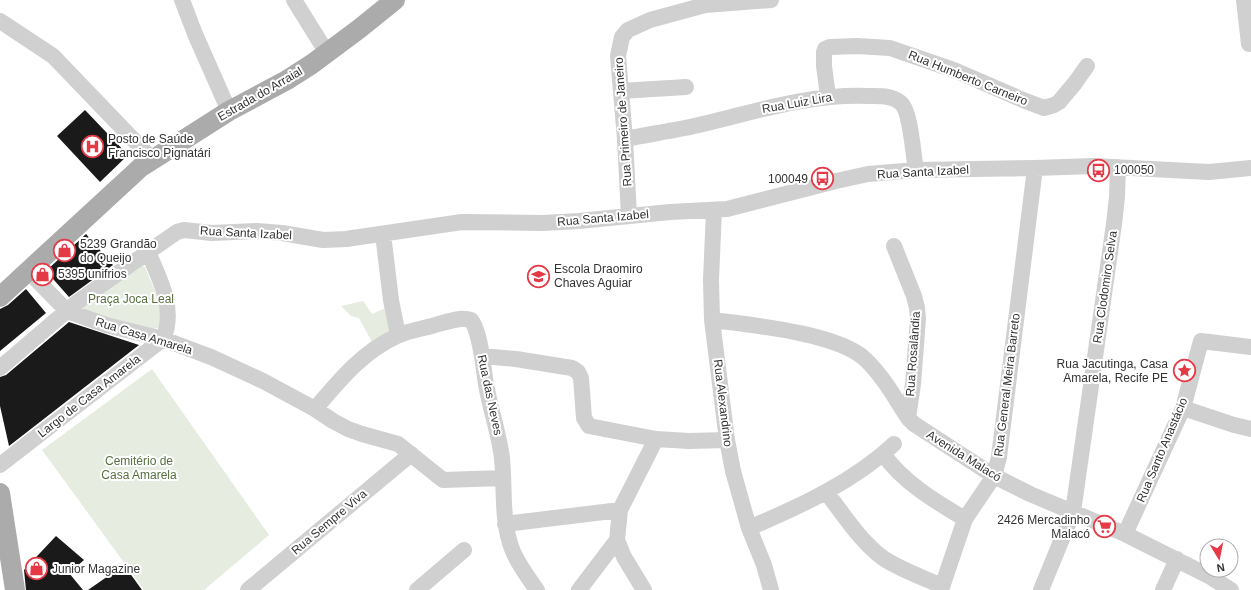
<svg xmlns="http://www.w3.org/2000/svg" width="1251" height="590" viewBox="0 0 1251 590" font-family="Helvetica,sans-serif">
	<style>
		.green { fill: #e6ecdf }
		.building { fill: #1a1a1a }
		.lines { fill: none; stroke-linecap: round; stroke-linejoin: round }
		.minor { stroke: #d0d0d0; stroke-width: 16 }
		.major { stroke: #ababab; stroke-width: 20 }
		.labels { text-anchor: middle; stroke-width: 4; stroke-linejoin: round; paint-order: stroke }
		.street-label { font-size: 12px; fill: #333; stroke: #fff }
		.poi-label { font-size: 12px; fill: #333; stroke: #fff; text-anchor: start }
		.park-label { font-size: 12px; fill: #56703f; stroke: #fff }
	</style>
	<rect width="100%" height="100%" fill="#fff"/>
	<path class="green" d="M 143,265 L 145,267 L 164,313 L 162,324 L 158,328 L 152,329 L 84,312 L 82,307 Z
		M 363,301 L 372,314 L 386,308 L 396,333 L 372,342 L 359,318 L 351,316 L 341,306 Z
		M 152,369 L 269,535 L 204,590 L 144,590 L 42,450 Z"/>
	<path class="building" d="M 85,110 L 128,155 L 100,182 L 57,136 Z
		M 86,234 L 113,265 L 69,297 L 46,271 Z
		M 26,289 L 46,313 L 0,351 L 0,309 L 8,305 Z
		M 69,322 L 139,345 L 9,446 L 0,406 L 0,377 L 6,375 Z
		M 56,536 L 84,560 L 69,573 L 83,590 L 26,590 L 24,570 Z
		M 124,565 L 142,590 L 88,590 Z"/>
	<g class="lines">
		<path class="minor" d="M 182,0 L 195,34 L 229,111
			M 294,0 L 327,53
			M 1244,0 L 1249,44
			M 0,21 L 53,56 L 152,159
			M 621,91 L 686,87
			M 828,96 L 824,66 L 824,52 L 825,49 L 830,47 L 857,46 L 890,48 L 954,70 L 1023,100 L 1044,108 L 1054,105 L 1059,102 L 1075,83 L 1087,66
			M 625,139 C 645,135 665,132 685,128 C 746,115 806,93 869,96 C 880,96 892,95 901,103 C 911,112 913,155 916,170
			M 714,210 L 711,280 L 712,320 L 727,440 L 733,471 L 749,528 L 764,565 L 771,590
			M 629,216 L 625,139 L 618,56 L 622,37 L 628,30 L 650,20 L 705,5 L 771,0
			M 383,234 L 391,300 L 398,335
			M 894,246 L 914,296 L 917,308 L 918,319 L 913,384 L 908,418
			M 28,271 L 67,311 L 106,325 L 163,339 L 211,357 L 263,381 L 315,409 L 333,421 L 348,429 L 362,434 L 398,444 L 443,480 L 503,478
			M 712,320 C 751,325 837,333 865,359 C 883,376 895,398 908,418 L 914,424 L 994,476 L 1030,494 L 1125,534 L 1209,576 L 1231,590
			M 482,356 L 516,359 L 572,368 L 578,372 L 581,378 L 584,418 L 589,426 L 656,439 L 689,441 L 727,440
			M 0,368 L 76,303 L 148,252 L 177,232 L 184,230 L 212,233 L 257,231 L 282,233 L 323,240 L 346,239 L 462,222 L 543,223 L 579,221 L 670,212 L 727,209 L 836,181 L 868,174 L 916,170 L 1035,168 L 1093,166 L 1209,172 L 1251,168
			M 1183,408 L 1234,425 L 1251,429
			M 315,409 C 339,381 362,352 397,336 C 408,331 420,329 432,326 C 443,323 460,316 471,320 C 481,333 483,367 486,384 C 490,409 499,433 502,458 C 505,488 501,520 512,549 C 517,563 528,577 537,590
			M 883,454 C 904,483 935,501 965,519
			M 0,465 L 163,339 C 176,310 160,279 148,252
			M 826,492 C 844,515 860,541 883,558 C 901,570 922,577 942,586
			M 505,524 L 620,510
			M 749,528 C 801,506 853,482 894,444
			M 1125,534 L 1183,408 L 1201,341 L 1251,347
			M 617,540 L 624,557 L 644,590
			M 248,590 L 411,454
			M 417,590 L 464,550
			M 579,590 L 617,540 L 620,510 L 656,439
			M 941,590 L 965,519 L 994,476 L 999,457 L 1035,168
			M 1041,590 L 1073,512 L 1114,224 L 1117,197 L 1118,167
			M 1163,590 L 1177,559"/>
		<path class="major" d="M 0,297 L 141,167 L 229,111 L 287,80 L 312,64 L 359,29 L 395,0
			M 0,493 L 15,590"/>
	</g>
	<defs>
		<symbol id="hospital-ring" viewBox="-11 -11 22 22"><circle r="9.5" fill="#fff" stroke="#e63946" stroke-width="1.5"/><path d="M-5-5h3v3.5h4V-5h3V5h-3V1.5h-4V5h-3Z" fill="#e63946"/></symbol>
		<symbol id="bus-ring" viewBox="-11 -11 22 22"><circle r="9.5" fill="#fff" stroke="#e63946" stroke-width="1.5"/><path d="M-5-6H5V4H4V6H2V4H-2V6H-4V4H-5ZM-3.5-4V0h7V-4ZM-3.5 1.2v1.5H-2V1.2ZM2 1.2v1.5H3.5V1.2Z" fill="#e63946"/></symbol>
		<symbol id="shop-ring" viewBox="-11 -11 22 22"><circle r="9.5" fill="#fff" stroke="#e63946" stroke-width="1.5"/><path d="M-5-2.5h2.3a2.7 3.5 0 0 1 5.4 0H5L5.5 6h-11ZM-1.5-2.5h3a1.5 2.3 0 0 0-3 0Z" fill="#e63946"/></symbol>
		<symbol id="school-ring" viewBox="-11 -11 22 22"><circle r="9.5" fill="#fff" stroke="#e63946" stroke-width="1.5"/><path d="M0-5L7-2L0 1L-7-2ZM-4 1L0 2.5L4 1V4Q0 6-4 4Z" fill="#e63946"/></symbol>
		<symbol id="sight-ring" viewBox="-11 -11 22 22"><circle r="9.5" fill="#fff" stroke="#e63946" stroke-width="1.5"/><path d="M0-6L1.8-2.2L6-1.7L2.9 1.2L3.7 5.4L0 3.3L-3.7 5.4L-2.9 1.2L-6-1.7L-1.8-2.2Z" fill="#e63946"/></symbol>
		<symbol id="supermarket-ring" viewBox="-11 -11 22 22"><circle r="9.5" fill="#fff" stroke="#e63946" stroke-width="1.5"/><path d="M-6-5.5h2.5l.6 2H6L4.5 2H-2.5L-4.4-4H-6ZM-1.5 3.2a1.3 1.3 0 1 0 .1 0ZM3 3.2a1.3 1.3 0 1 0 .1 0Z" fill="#e63946"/></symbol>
	</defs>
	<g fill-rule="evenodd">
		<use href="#hospital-ring" x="80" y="134" width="25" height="25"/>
		<use href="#bus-ring" x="1086" y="158" width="25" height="25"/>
		<use href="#bus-ring" x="810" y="166" width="25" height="25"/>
		<use href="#shop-ring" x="52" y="238" width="25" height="25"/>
		<use href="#shop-ring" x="30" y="262" width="25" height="25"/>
		<use href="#school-ring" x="526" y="264" width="25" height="25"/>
		<use href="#sight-ring" x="1172" y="358" width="25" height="25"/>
		<use href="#supermarket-ring" x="1092" y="514" width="25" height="25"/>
		<use href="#shop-ring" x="24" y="556" width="25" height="25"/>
	</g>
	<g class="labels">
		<g class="street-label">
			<text transform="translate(968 78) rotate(22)" y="4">Rua Humberto Carneiro</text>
			<text transform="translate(260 94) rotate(-30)" y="4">Estrada do Arraial</text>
			<text transform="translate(797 103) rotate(-10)" y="4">Rua Luiz Lira</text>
			<text transform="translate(623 122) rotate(-94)" y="4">Rua Primeiro de Janeiro</text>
			<text transform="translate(923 172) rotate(-3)" y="4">Rua Santa Izabel</text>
			<text transform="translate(603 218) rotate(-5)" y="4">Rua Santa Izabel</text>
			<text transform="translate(246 233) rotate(3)" y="4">Rua Santa Izabel</text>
			<text transform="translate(1105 287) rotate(-82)" y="4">Rua Clodomiro Selva</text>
			<text transform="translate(144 336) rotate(17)" y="4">Rua Casa Amarela</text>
			<text transform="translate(913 354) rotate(-86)" y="4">Rua Rosalândia</text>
			<text transform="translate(1007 385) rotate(-83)" y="4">Rua General Meira Barreto</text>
			<text transform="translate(490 395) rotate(78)" y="4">Rua das Neves</text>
			<text transform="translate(89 396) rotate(-38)" y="4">Largo de Casa Amarela</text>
			<text transform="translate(723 403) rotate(83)" y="4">Rua Alexandrino</text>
			<text transform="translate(1162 450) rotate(-67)" y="4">Rua Santo Anastácio</text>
			<text transform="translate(964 456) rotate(32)" y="4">Avenida Malacó</text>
			<text transform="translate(329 522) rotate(-40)" y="4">Rua Sempre Viva</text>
		</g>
		<g class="poi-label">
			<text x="108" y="143">Posto de Saúde<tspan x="108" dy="14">Francisco Pignatári</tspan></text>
			<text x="1114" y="174">100050</text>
			<text x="808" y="183" text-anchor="end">100049</text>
			<text x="80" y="248">5239 Grandão<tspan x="80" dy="14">do Queijo</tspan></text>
			<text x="554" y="273">Escola Draomiro<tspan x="554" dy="14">Chaves Aguiar</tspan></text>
			<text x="58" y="278">5395 unifrios</text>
			<text x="1168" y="368" text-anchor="end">Rua Jacutinga, Casa<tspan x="1168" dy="14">Amarela, Recife PE</tspan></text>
			<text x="1090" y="524" text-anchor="end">2426 Mercadinho<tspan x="1090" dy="14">Malacó</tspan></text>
			<text x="52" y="573">Junior Magazine</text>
		</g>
		<g class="park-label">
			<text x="131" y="303">Praça Joca Leal</text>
			<text x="139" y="465">Cemitério de<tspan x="139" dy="14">Casa Amarela</tspan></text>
		</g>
	</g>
	<g transform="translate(1219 558) rotate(170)"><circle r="19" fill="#ffffff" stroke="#adadad"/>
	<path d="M0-3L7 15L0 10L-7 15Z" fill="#e63946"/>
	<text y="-6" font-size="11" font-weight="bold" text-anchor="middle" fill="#333333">N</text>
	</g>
</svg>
